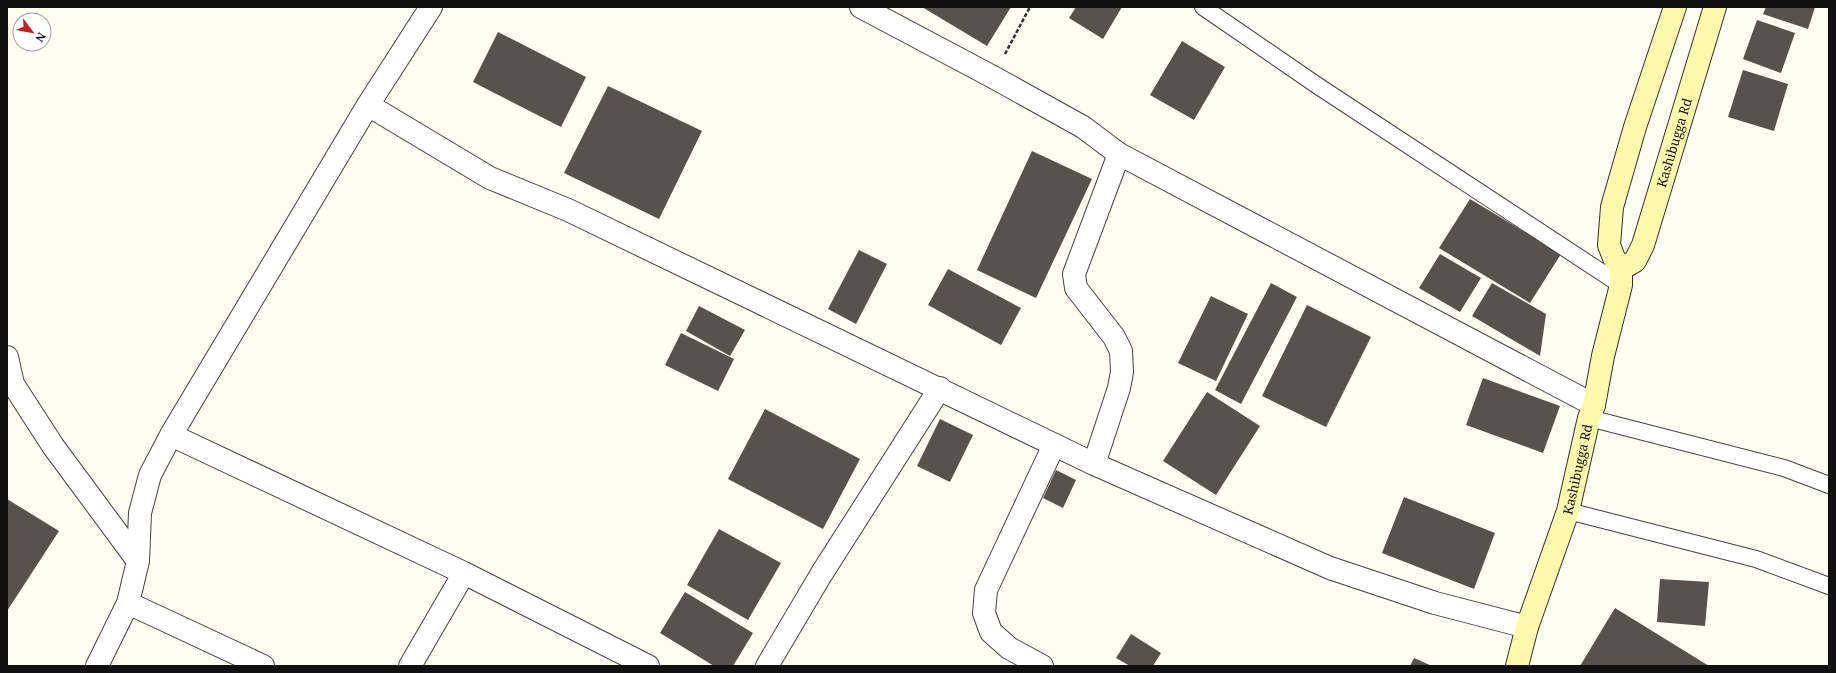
<svg xmlns="http://www.w3.org/2000/svg" width="1836" height="673" viewBox="0 0 1836 673" font-family="'Noto Serif',serif">
	<style>
		.building { fill: #59514b }
		.lines { fill: none; stroke-linecap: round; stroke-linejoin: round }
		.service-casing { stroke: #434343; stroke-width: 18 }
		.minor-casing { stroke: #434343; stroke-width: 24 }
		.secondary-casing { stroke: #323232; stroke-width: 24 }
		.path { stroke: #323232; stroke-width: 2.5; stroke-dasharray: 4 2; stroke-linecap: butt }
		.service { stroke: #fff; stroke-width: 16 }
		.minor { stroke: #fff; stroke-width: 22 }
		.secondary { stroke: #fff9ad; stroke-width: 22 }
		.labels { text-anchor: middle; stroke-width: 4; stroke-linejoin: round; paint-order: stroke }
		.street-label { font-size: 13px; fill: #101010; stroke: #fff }
	</style>
	<rect width="100%" height="100%" fill="#fffdf2"/>
	<path class="building" d="M 922,7 L 1011,7 L 987,46 Z
		M 1076,7 L 1122,7 L 1103,39 L 1069,18 Z
		M 1766,7 L 1815,7 L 1808,29 L 1763,14 Z
		M 1757,20 L 1795,33 L 1781,73 L 1743,59 Z
		M 498,32 L 586,77 L 561,127 L 473,82 Z
		M 1182,41 L 1225,67 L 1194,120 L 1150,95 Z
		M 1743,70 L 1788,84 L 1774,131 L 1728,117 Z
		M 608,86 L 702,131 L 659,219 L 564,173 Z
		M 1032,151 L 1092,179 L 1036,298 L 977,270 Z
		M 1470,199 L 1561,254 L 1530,303 L 1439,248 Z
		M 859,250 L 887,264 L 856,324 L 828,309 Z
		M 1440,254 L 1481,278 L 1460,312 L 1419,288 Z
		M 948,269 L 1021,308 L 1001,345 L 928,305 Z
		M 1271,283 L 1297,297 L 1241,404 L 1215,390 Z
		M 1492,283 L 1546,314 L 1540,356 L 1472,316 Z
		M 1211,296 L 1248,314 L 1216,381 L 1178,363 Z
		M 1307,305 L 1371,337 L 1326,427 L 1262,396 Z
		M 699,306 L 745,330 L 730,356 L 686,331 Z
		M 681,333 L 734,359 L 718,391 L 665,365 Z
		M 1483,378 L 1560,406 L 1543,453 L 1466,425 Z
		M 1207,392 L 1260,426 L 1216,495 L 1163,461 Z
		M 765,409 L 860,459 L 823,529 L 728,479 Z
		M 940,419 L 973,435 L 950,482 L 917,466 Z
		M 1056,470 L 1076,480 L 1063,508 L 1043,498 Z
		M 1404,497 L 1495,533 L 1474,589 L 1382,553 Z
		M 7,499 L 59,531 L 7,611 Z
		M 719,529 L 781,563 L 748,620 L 687,585 Z
		M 1660,579 L 1709,582 L 1705,626 L 1657,622 Z
		M 685,592 L 753,633 L 733,666 L 714,666 L 660,633 Z
		M 1615,608 L 1709,666 L 1580,666 Z
		M 1131,634 L 1161,653 L 1153,666 L 1130,666 L 1116,658 Z
		M 1414,658 L 1432,666 L 1410,666 Z"/>
	<g class="lines">
		<defs>
			<path id="service" d="M 1203,7 L 1318,86 L 1621,285
				M 1589,418 L 1784,468 L 1829,485
				M 1568,511 L 1756,559 L 1829,586"/>
			<path id="minor" d="M 861,7 L 993,77 L 1083,127 L 1119,154 L 1594,405
				M 368,105 L 490,178 L 568,210 L 1094,464 L 1330,568 L 1435,603 L 1527,627
				M 7,357 L 13,384 L 53,446 L 138,561
				M 171,435 L 464,573 L 648,666
				M 1094,464 L 1119,388 L 1122,372 L 1121,351 L 1114,337 L 1076,288 L 1074,274 L 1119,154
				M 128,603 L 263,666
				M 97,666 L 128,603 L 138,561 L 140,513 L 150,475 L 171,435 L 368,105 L 431,7
				M 410,666 L 464,573
				M 767,666 L 822,573 L 940,388
				M 1042,666 L 1009,648 L 991,632 L 984,613 L 986,590 L 1054,445"/>
			<g id="secondary">
				<path id="s1" d="M 1621,269 L 1635,261 L 1643,245 L 1715,7"/>
				<path id="s2" d="M 1517,666 L 1527,627 L 1568,511 L 1589,418 L 1594,405 L 1603,356 L 1621,285 L 1621,269 L 1614,258 L 1609,245 L 1612,207 L 1635,127 L 1675,7"/>
			</g>
		</defs>
		<use href="#service" class="service-casing"/>
		<use href="#minor" class="minor-casing"/>
		<use href="#secondary" class="secondary-casing"/>
		<path class="path" d="M 1005,54 L 1030,7"/>
		<use href="#service" class="service"/>
		<use href="#minor" class="minor"/>
		<use href="#secondary" class="secondary"/>
	</g>
	<g class="labels">
		<g class="street-label">
			<text dy="5" stroke="none"><textPath href="#s1" startOffset="141">Kashibugga Rd</textPath></text>
			<text dy="5" stroke="none"><textPath href="#s2" startOffset="206">Kashibugga Rd</textPath></text>
		</g>
	</g>
	<rect width="1836" height="673" fill="none" stroke="#101010" stroke-width="16"/>
	<g transform="translate(32 32) rotate(122)"><circle r="19" fill="#ffffff" stroke="#9f9f9f"/>
	<path d="M0-3L7 15L0 10L-7 15Z" fill="#c81f21"/>
	<text y="-6" font-size="11" font-weight="bold" text-anchor="middle" fill="#101010">N</text>
	</g>
</svg>
